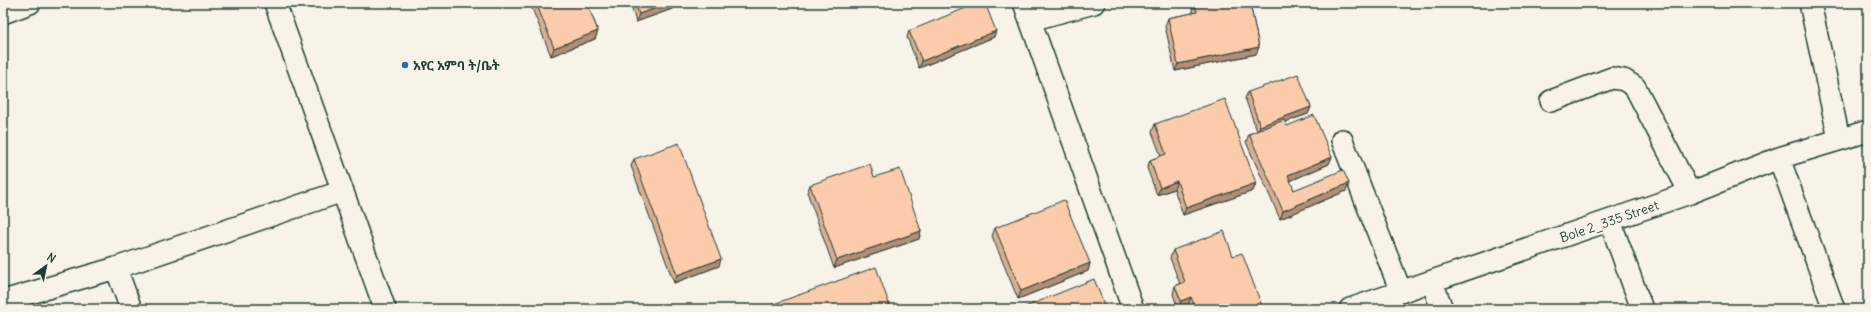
<svg xmlns="http://www.w3.org/2000/svg" width="1871" height="312" viewBox="0 0 1871 312" font-family="Delius,'Noto Sans Ethiopic',sans-serif">
	<style>
		.lines { fill: none; stroke-linecap: round; stroke-linejoin: round }
		.street-casing { stroke: #1f3d34; stroke-width: 24 }
		.street { stroke: #f7f3e8; stroke-width: 21 }
		.wall { fill: #d9af93; stroke: #1f3d34 }
		.shaded-wall { fill: #b08e78; stroke: #1f3d34 }
		.building { fill: #fccbab; stroke: #1f3d34 }
		.poi-dot { fill: #1f6fb2; stroke: #f7f3e8; stroke-width: 1.5 }
		.labels { text-anchor: middle; stroke-width: 4; stroke-linejoin: round; paint-order: stroke }
		.poi-label { font-size: 13px; font-weight: bold; fill: #1f3d34; stroke: #f7f3e8; text-anchor: start }
		.street-label { font-size: 13px; fill: #1f3d34; stroke: #f7f3e8 }
	</style>
	<rect width="100%" height="100%" fill="#f7f3e8"/>
	<filter id="ink" filterUnits="userSpaceOnUse"><feTurbulence type="fractalNoise" baseFrequency=".025" numOctaves="2"/><feDisplacementMap in="SourceGraphic" scale="8" xChannelSelector="R" yChannelSelector="G"/><feConvolveMatrix kernelMatrix="1 2 1 2 8 2 1 2 1" color-interpolation-filters="sRGB"/></filter>
	<g filter="url(#ink)">
		<g class="lines">
			<defs>
				<path id="street" d="M 275,3 L 385,309
					M 1024,3 L 1133,309
					M 1810,3 L 1839,139
					M 3,13 L 30,3
					M 1030,20 L 1094,3
					M 1551,101 L 1612,78 L 1624,80 L 1635,87 L 1690,193
					M 1342,140 L 1401,292
					M 1779,158 L 1834,309
					M 1610,221 L 1642,309
					M 116,268 L 131,309
					M 1432,282 L 1442,309
					M 3,301 L 116,268 L 343,191
					M 1350,309 L 1690,193 L 1779,158 L 1868,131"/>
			</defs>
			<use href="#street" class="street-casing"/>
			<use href="#street" class="street"/>
		</g>
		<path class="wall" d="M 530,3 L 587,3 L 598,31 L 595,39 L 551,56 Z
			M 630,3 L 674,3 L 672,9 L 636,22 Z
			M 1194,3 L 1250,3 L 1259,47 L 1256,54 L 1175,71 L 1165,26 L 1168,18 L 1193,13 L 1192,9 Z
			M 909,31 L 994,37 L 919,68 L 907,37 Z
			M 1248,92 L 1311,107 L 1308,114 L 1285,122 L 1287,126 L 1329,164 L 1290,181 L 1294,190 L 1346,191 L 1280,219 L 1246,142 L 1249,134 L 1257,131 L 1245,98 Z
			M 1155,124 L 1256,183 L 1253,191 L 1183,215 L 1174,189 L 1157,195 L 1147,168 L 1150,160 L 1161,156 L 1152,132 Z
			M 634,159 L 719,266 L 674,283 L 631,166 Z
			M 874,177 L 921,231 L 919,239 L 834,268 L 807,192 L 810,185 Z
			M 995,228 L 1090,263 L 1088,271 L 1018,299 L 992,236 Z
			M 1173,250 L 1233,256 L 1263,309 L 1190,309 L 1188,305 L 1178,309 L 1173,294 L 1175,286 L 1180,284 L 1170,258 Z"/>
		<path class="shaded-wall" d="M 670,3 L 674,3 L 672,9 L 636,22 L 639,14 Z
			M 598,31 L 595,39 L 551,56 L 554,48 Z
			M 996,31 L 994,37 L 919,68 L 922,61 Z
			M 1259,47 L 1256,54 L 1175,71 L 1178,64 Z
			M 1311,107 L 1308,114 L 1258,132 L 1260,126 Z
			M 1332,157 L 1329,164 L 1285,183 L 1288,175 Z
			M 1177,181 L 1174,189 L 1157,195 L 1160,188 Z
			M 1256,183 L 1253,191 L 1183,215 L 1186,208 Z
			M 1349,183 L 1346,191 L 1280,219 L 1283,211 Z
			M 921,231 L 919,239 L 834,268 L 837,260 Z
			M 721,259 L 719,266 L 674,283 L 677,275 Z
			M 1090,263 L 1088,271 L 1018,299 L 1021,291 Z
			M 1191,297 L 1188,305 L 1178,309 L 1181,301 Z"/>
		<path class="building" d="M 536,3 L 587,3 L 598,31 L 554,48 Z
			M 635,3 L 670,3 L 639,14 Z
			M 978,3 L 985,3 L 996,31 L 922,61 L 909,31 Z
			M 1195,3 L 1250,3 L 1259,47 L 1178,64 L 1168,18 L 1197,12 Z
			M 1298,74 L 1311,107 L 1260,126 L 1248,92 Z
			M 1225,99 L 1256,183 L 1186,208 L 1177,181 L 1160,188 L 1150,160 L 1166,154 L 1155,124 Z
			M 1314,115 L 1332,157 L 1288,175 L 1294,190 L 1343,170 L 1349,183 L 1283,211 L 1249,134 L 1284,120 L 1287,126 Z
			M 679,143 L 721,259 L 677,275 L 634,159 Z
			M 870,164 L 874,177 L 900,169 L 921,231 L 837,260 L 810,185 Z
			M 1064,200 L 1090,263 L 1021,291 L 995,228 Z
			M 1224,231 L 1233,256 L 1242,253 L 1263,309 L 1196,309 L 1191,297 L 1181,301 L 1175,286 L 1185,282 L 1173,250 Z
			M 876,267 L 891,309 L 760,309 Z
			M 1094,279 L 1106,309 L 1020,309 Z"/>
	</g>
	<circle class="poi-dot" cx="405" cy="65" r="4"/>
	<g class="labels">
		<g class="poi-label">
			<text x="413" y="70">አየር አምባ ት/ቤት</text>
		</g>
		<g class="street-label">
			<text transform="translate(1609 221) rotate(-19)" y="5">Bole 2_335 Street</text>
		</g>
	</g>
	<rect width="1871" height="312" fill="none" stroke="#f7f3e8" stroke-width="16"/>
	<rect x="8" y="8" width="1855" height="296" fill="none" stroke="#1f3d34" stroke-width="1.5" filter="url(#ink)"/>
	<g transform="translate(46 266) rotate(33)" stroke="#f7f3e8" stroke-width="3" paint-order="stroke">
	<path d="M0-3L7 15L0 10L-7 15Z" fill="#1f3d34"/>
	<text y="-6" font-size="11" font-weight="bold" text-anchor="middle" fill="#1f3d34">N</text>
	</g>
</svg>
